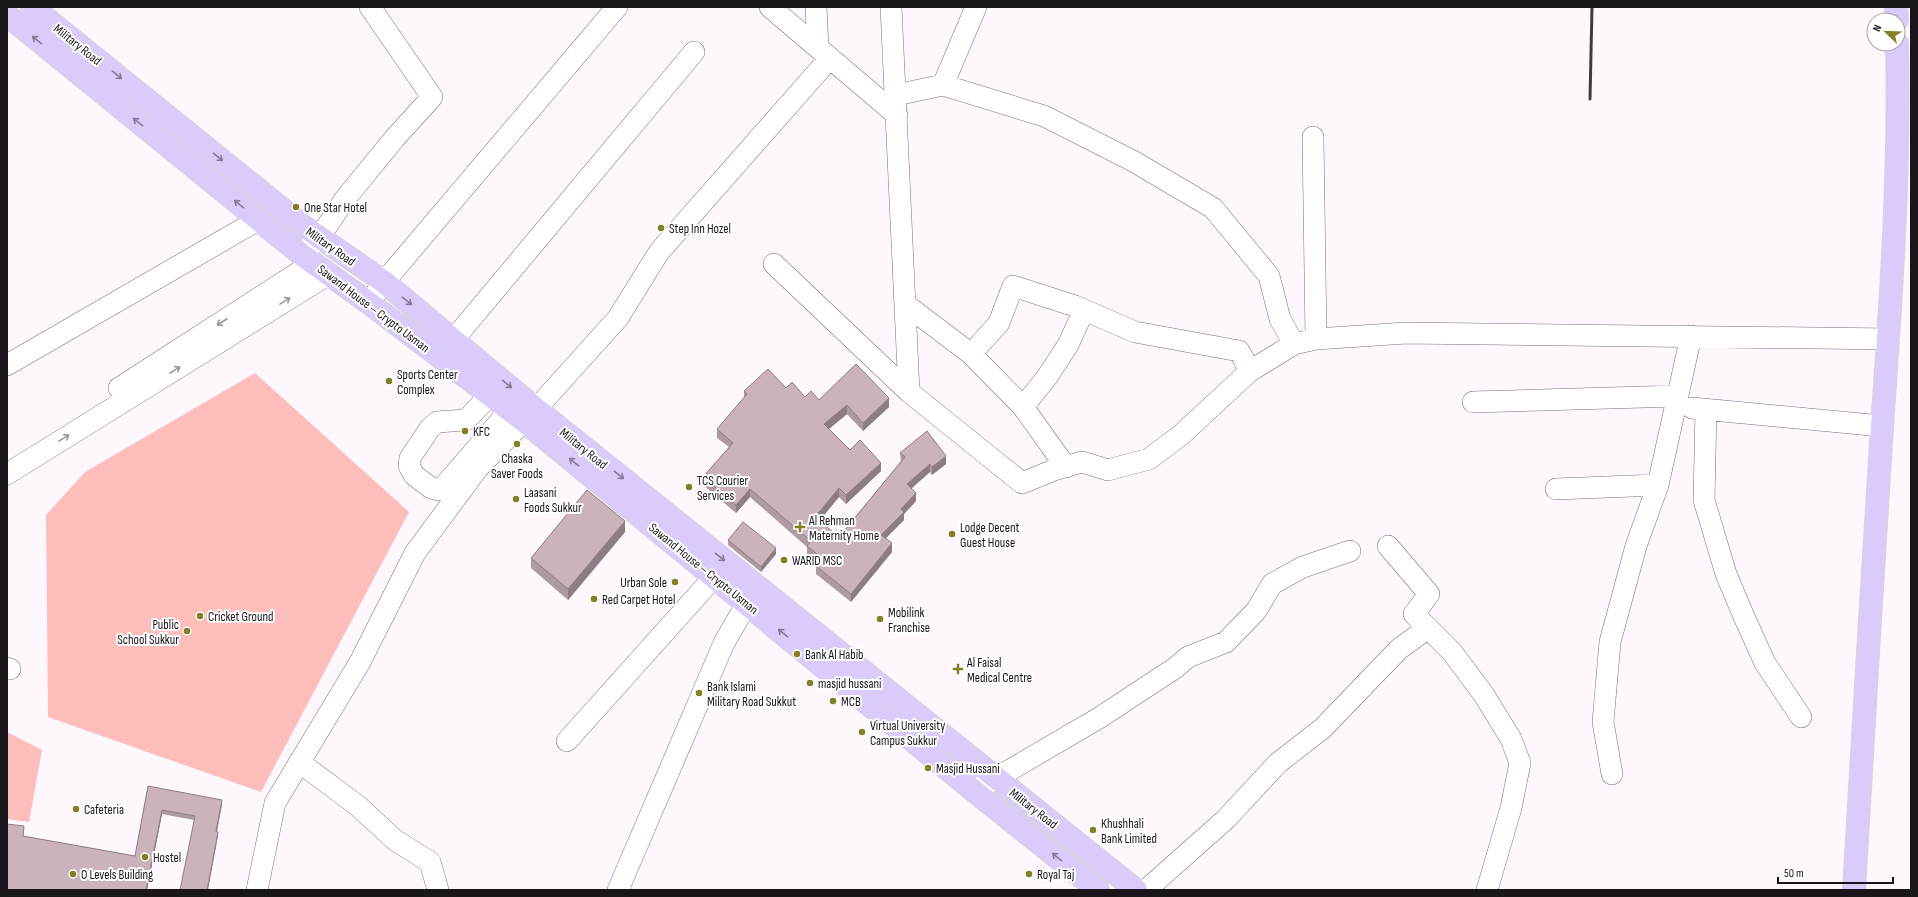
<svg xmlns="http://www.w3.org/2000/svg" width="1918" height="897" viewBox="0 0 1918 897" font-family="'Sofia Sans Condensed',sans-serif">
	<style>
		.green { fill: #fdbebb }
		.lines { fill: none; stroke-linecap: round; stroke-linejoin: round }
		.minor-casing { stroke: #7c6d7c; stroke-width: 22 }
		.major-casing { stroke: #d6d5d6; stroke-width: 24 }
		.minor { stroke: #fff; stroke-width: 21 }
		.major { stroke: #dacbfb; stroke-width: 22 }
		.rail { stroke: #423c42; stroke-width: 3 }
		.wall { fill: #ae9aa1 }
		.shaded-wall { fill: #8d7d83 }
		.building { fill: #cab3bb; stroke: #8d7d83 }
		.oneway { stroke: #847996 }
		.oneway2 { stroke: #989698 }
		.poi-dot { fill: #847e25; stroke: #fff; stroke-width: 1.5 }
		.labels { text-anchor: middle; stroke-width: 4; stroke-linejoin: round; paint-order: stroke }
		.street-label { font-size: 13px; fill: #1a151a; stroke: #fff }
		.poi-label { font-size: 13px; fill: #1a151a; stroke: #fff; text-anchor: start }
	</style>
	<rect width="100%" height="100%" fill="#fef7fe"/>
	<path class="green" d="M 255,373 L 409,512 L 261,792 L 48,717 L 46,515 L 85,472 Z
		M 7,732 L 42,750 L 29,822 L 7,819 Z"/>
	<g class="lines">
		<defs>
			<path id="minor" d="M 770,7 L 897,115
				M 816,7 L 818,48
				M 891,7 L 909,392
				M 943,85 L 976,7
				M 896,95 L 943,85 L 1044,116 L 1133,161 L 1213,208 L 1269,276 L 1280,319 L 1294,344
				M 1313,137 L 1316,339
				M 302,255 L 319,238 L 345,199 L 394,139 L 432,97 L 370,7
				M 774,264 L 909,392 L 1022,483 L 1054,470 L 1082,462 L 1108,470 L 1149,459 L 1181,435 L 1250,371 L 1294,344 L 1316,339 L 1406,333 L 1889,339
				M 369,303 L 384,282 L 617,7
				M 905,304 L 971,354 L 1023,407 L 1066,467
				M 454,339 L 694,52
				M 971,354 L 999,323 L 1013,286 L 1075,306 L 1135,332 L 1239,351 L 1250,371
				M 7,365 L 258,220
				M 119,388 L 313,263
				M 490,395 L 466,420 L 437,422 L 430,428 L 410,458 L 409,466 L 414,475 L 431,488 L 438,490 L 445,485 L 510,410
				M 1473,402 L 1678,396
				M 1023,407 L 1047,377 L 1068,345 L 1084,310
				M 1692,408 L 1882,426
				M 536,409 L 618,318 L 659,252 L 830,58
				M 1706,409 L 1704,500 L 1726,574 L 1745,619 L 1765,663 L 1801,717
				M 7,474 L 329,274
				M 1556,489 L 1658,485
				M 1388,546 L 1429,594 L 1414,614 L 1452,652 L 1484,695 L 1511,739 L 1520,763 L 1511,808 L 1487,890
				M 7,668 L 10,669
				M 567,741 L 714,577
				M 299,762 L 358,806 L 395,840 L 430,862 L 438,890
				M 1612,774 L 1603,722 L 1610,642 L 1636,546 L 1658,485 L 1691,336
				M 974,791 L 1099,718 L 1175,668 L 1188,657 L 1226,642 L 1256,611 L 1272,584 L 1303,567 L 1350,551
				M 257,890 L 275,803 L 360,662 L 415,553 L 478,468 L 524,421
				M 618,890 L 724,643 L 747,603
				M 1146,890 L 1226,819 L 1278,763 L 1323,728 L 1399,649 L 1428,628"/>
			<path id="major" d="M 32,7 L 302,225 L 384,282 L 536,409 L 1136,890
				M 1896,7 L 1897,20
				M 7,15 L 302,255 L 369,303 L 524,421 L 974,791 L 1098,890
				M 1854,890 C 1863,736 1872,581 1882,427 C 1891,300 1900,172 1897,44"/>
		</defs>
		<use href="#minor" class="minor-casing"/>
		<use href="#major" class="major-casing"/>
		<use href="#minor" class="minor"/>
		<use href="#major" class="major"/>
		<path class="rail" d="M 1590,99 L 1592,7"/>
	</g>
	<path class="wall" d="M 786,388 L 805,397 L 819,400 L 889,407 L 863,431 L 847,414 L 829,429 L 850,450 L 881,471 L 846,504 L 839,497 L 819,521 L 839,537 L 901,461 L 900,453 L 946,464 L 932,475 L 930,472 L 911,489 L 916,501 L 904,514 L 904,520 L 886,538 L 892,552 L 851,602 L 816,574 L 816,566 L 818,563 L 807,555 L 807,547 L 750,497 L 736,513 L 703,485 L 703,477 L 729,447 L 717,438 L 717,429 L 744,398 L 744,391 Z
		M 625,532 L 568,600 L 531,568 L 531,558 Z
		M 728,540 L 776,554 L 761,572 L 728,545 Z
		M 148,786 L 222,804 L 217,832 L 218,836 L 194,820 L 162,814 L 147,890 L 7,890 L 24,830 L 23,836 L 135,856 Z"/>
	<path class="shaded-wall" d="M 889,398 L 889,407 L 863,431 L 863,423 Z
		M 847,405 L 847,414 L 824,433 L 824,424 Z
		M 946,456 L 946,464 L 932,475 L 932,467 Z
		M 881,463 L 881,471 L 846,504 L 846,495 Z
		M 930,464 L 930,472 L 907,492 L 907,484 Z
		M 839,488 L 839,497 L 815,526 L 815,517 Z
		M 750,489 L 750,497 L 736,513 L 736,505 Z
		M 916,493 L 916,501 L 904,514 L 904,520 L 881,543 L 881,535 L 901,509 Z
		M 625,521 L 625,532 L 568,600 L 568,589 Z
		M 892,543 L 892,552 L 851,602 L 851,594 Z
		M 776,548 L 776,554 L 761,572 L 761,567 Z
		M 222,800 L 222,804 L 216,835 L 216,831 Z
		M 162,810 L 162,814 L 147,890 L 146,890 Z
		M 218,832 L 218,836 L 208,890 L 207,890 Z"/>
	<path class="building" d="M 856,364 L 889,398 L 863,423 L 847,405 L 824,424 L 850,450 L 860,440 L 881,463 L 846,495 L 839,488 L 815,517 L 839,537 L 905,457 L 900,453 L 927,431 L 946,456 L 932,467 L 930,464 L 907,484 L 916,493 L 901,509 L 904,512 L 881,535 L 892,543 L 851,594 L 816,566 L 822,558 L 807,546 L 811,541 L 750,489 L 736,505 L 703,477 L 733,443 L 717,429 L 747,394 L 744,391 L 768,369 L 786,388 L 792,382 L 805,397 L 811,391 L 819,400 Z
		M 587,490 L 625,521 L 568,589 L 531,558 Z
		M 743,522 L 776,548 L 761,567 L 728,540 Z
		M 148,786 L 222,800 L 216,831 L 218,832 L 207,890 L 180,890 L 195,816 L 162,810 L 146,890 L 7,890 L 7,824 L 24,826 L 23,836 L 135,856 Z"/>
	<defs><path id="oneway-shaft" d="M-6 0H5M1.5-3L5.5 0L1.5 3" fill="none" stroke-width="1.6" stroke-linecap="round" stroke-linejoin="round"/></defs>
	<g class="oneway">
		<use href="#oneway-shaft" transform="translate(37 40) rotate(-141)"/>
		<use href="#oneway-shaft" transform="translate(117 75) rotate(39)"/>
		<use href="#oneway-shaft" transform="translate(138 122) rotate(-141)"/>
		<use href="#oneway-shaft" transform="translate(218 157) rotate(39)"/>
		<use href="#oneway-shaft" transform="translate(239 204) rotate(-141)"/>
		<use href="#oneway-shaft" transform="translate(407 301) rotate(39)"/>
		<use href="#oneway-shaft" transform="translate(507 384) rotate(40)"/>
		<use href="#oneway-shaft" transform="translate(574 462) rotate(-141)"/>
		<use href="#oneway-shaft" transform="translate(619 475) rotate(39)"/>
		<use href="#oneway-shaft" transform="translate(720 557) rotate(39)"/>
		<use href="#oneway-shaft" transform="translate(783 633) rotate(-141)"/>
		<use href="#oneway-shaft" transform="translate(1057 857) rotate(-141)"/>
	</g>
	<g class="oneway2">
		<use href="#oneway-shaft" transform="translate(285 301) rotate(-32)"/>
		<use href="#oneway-shaft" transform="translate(222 322) rotate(147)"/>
		<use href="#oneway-shaft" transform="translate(175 370) rotate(-32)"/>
		<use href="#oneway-shaft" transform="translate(64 438) rotate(-31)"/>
	</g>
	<g class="poi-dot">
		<circle cx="296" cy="207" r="4"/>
		<circle cx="661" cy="228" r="4"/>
		<circle cx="389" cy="381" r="4"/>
		<circle cx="465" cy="431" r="4"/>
		<circle cx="517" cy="444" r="4"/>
		<circle cx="689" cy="487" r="4"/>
		<circle cx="516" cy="499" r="4"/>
		<path d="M798 521h4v4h4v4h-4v4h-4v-4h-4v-4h4z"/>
		<circle cx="952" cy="534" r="4"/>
		<circle cx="784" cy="560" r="4"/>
		<circle cx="675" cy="582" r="4"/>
		<circle cx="594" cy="599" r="4"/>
		<circle cx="200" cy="616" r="4"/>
		<circle cx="880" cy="619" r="4"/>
		<circle cx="187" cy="631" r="4"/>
		<circle cx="797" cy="654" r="4"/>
		<path d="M956 663h4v4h4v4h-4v4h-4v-4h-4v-4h4z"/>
		<circle cx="810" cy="683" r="4"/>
		<circle cx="699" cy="693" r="4"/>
		<circle cx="833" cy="701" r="4"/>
		<circle cx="862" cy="732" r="4"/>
		<circle cx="928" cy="768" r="4"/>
		<circle cx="76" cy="809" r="4"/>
		<circle cx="1093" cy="830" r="4"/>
		<circle cx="145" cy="857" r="4"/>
		<circle cx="73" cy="874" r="4"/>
		<circle cx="1029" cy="874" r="4"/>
	</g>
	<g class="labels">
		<g class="street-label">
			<text transform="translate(78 44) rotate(39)" y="5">Military Road</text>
			<text transform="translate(331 246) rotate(35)" y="5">Military Road</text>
			<text transform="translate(374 308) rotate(37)" y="5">Sawand House – Crypto Usman</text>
			<text transform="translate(584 448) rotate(39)" y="5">Military Road</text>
			<text transform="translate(704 568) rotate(39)" y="5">Sawand House – Crypto Usman</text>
			<text transform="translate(1034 808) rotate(38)" y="5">Military Road</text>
		</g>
		<g class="poi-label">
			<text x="304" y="212">One Star Hotel</text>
			<text x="669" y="233">Step Inn Hozel</text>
			<text x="397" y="379">Sports Center<tspan x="397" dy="15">Complex</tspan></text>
			<text x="473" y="436">KFC</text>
			<text x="517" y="463" text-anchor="middle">Chaska<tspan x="517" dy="15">Saver Foods</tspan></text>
			<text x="697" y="485">TCS Courier<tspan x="697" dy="15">Services</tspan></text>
			<text x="524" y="497">Laasani<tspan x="524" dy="15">Foods Sukkur</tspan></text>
			<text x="809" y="525">Al Rehman<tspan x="809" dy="15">Maternity Home</tspan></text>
			<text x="960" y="532">Lodge Decent<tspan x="960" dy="15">Guest House</tspan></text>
			<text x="792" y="565">WARID MSC</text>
			<text x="667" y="587" text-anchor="end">Urban Sole</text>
			<text x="602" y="604">Red Carpet Hotel</text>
			<text x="888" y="617">Mobilink<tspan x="888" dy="15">Franchise</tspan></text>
			<text x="208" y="621">Cricket Ground</text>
			<text x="179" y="629" text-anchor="end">Public<tspan x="179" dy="15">School Sukkur</tspan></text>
			<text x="805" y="659">Bank Al Habib</text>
			<text x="967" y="667">Al Faisal<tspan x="967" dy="15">Medical Centre</tspan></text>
			<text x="818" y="688">masjid hussani</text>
			<text x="707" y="691">Bank Islami<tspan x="707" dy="15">Military Road Sukkut</tspan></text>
			<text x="841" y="706">MCB</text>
			<text x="870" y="730">Virtual University<tspan x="870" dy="15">Campus Sukkur</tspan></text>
			<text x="936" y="773">Masjid Hussani</text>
			<text x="84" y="814">Cafeteria</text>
			<text x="1101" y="828">Khushhali<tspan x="1101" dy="15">Bank Limited</tspan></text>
			<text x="153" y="862">Hostel</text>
			<text x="81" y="879">O Levels Building</text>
			<text x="1037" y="879">Royal Taj</text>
		</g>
	</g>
	<rect width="1918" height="897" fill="none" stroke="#1a151a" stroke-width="16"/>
	<g transform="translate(1886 32) rotate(293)"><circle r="19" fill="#ffffff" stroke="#a3a1a3"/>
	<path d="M0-3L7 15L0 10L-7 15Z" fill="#847e25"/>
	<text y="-6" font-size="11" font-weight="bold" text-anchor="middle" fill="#1a151a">N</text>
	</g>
	<path d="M1778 877v6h115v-6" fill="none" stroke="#1a151a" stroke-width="2"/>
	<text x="1784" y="877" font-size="12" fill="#1a151a" stroke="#ffffff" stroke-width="3" paint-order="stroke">50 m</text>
</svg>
